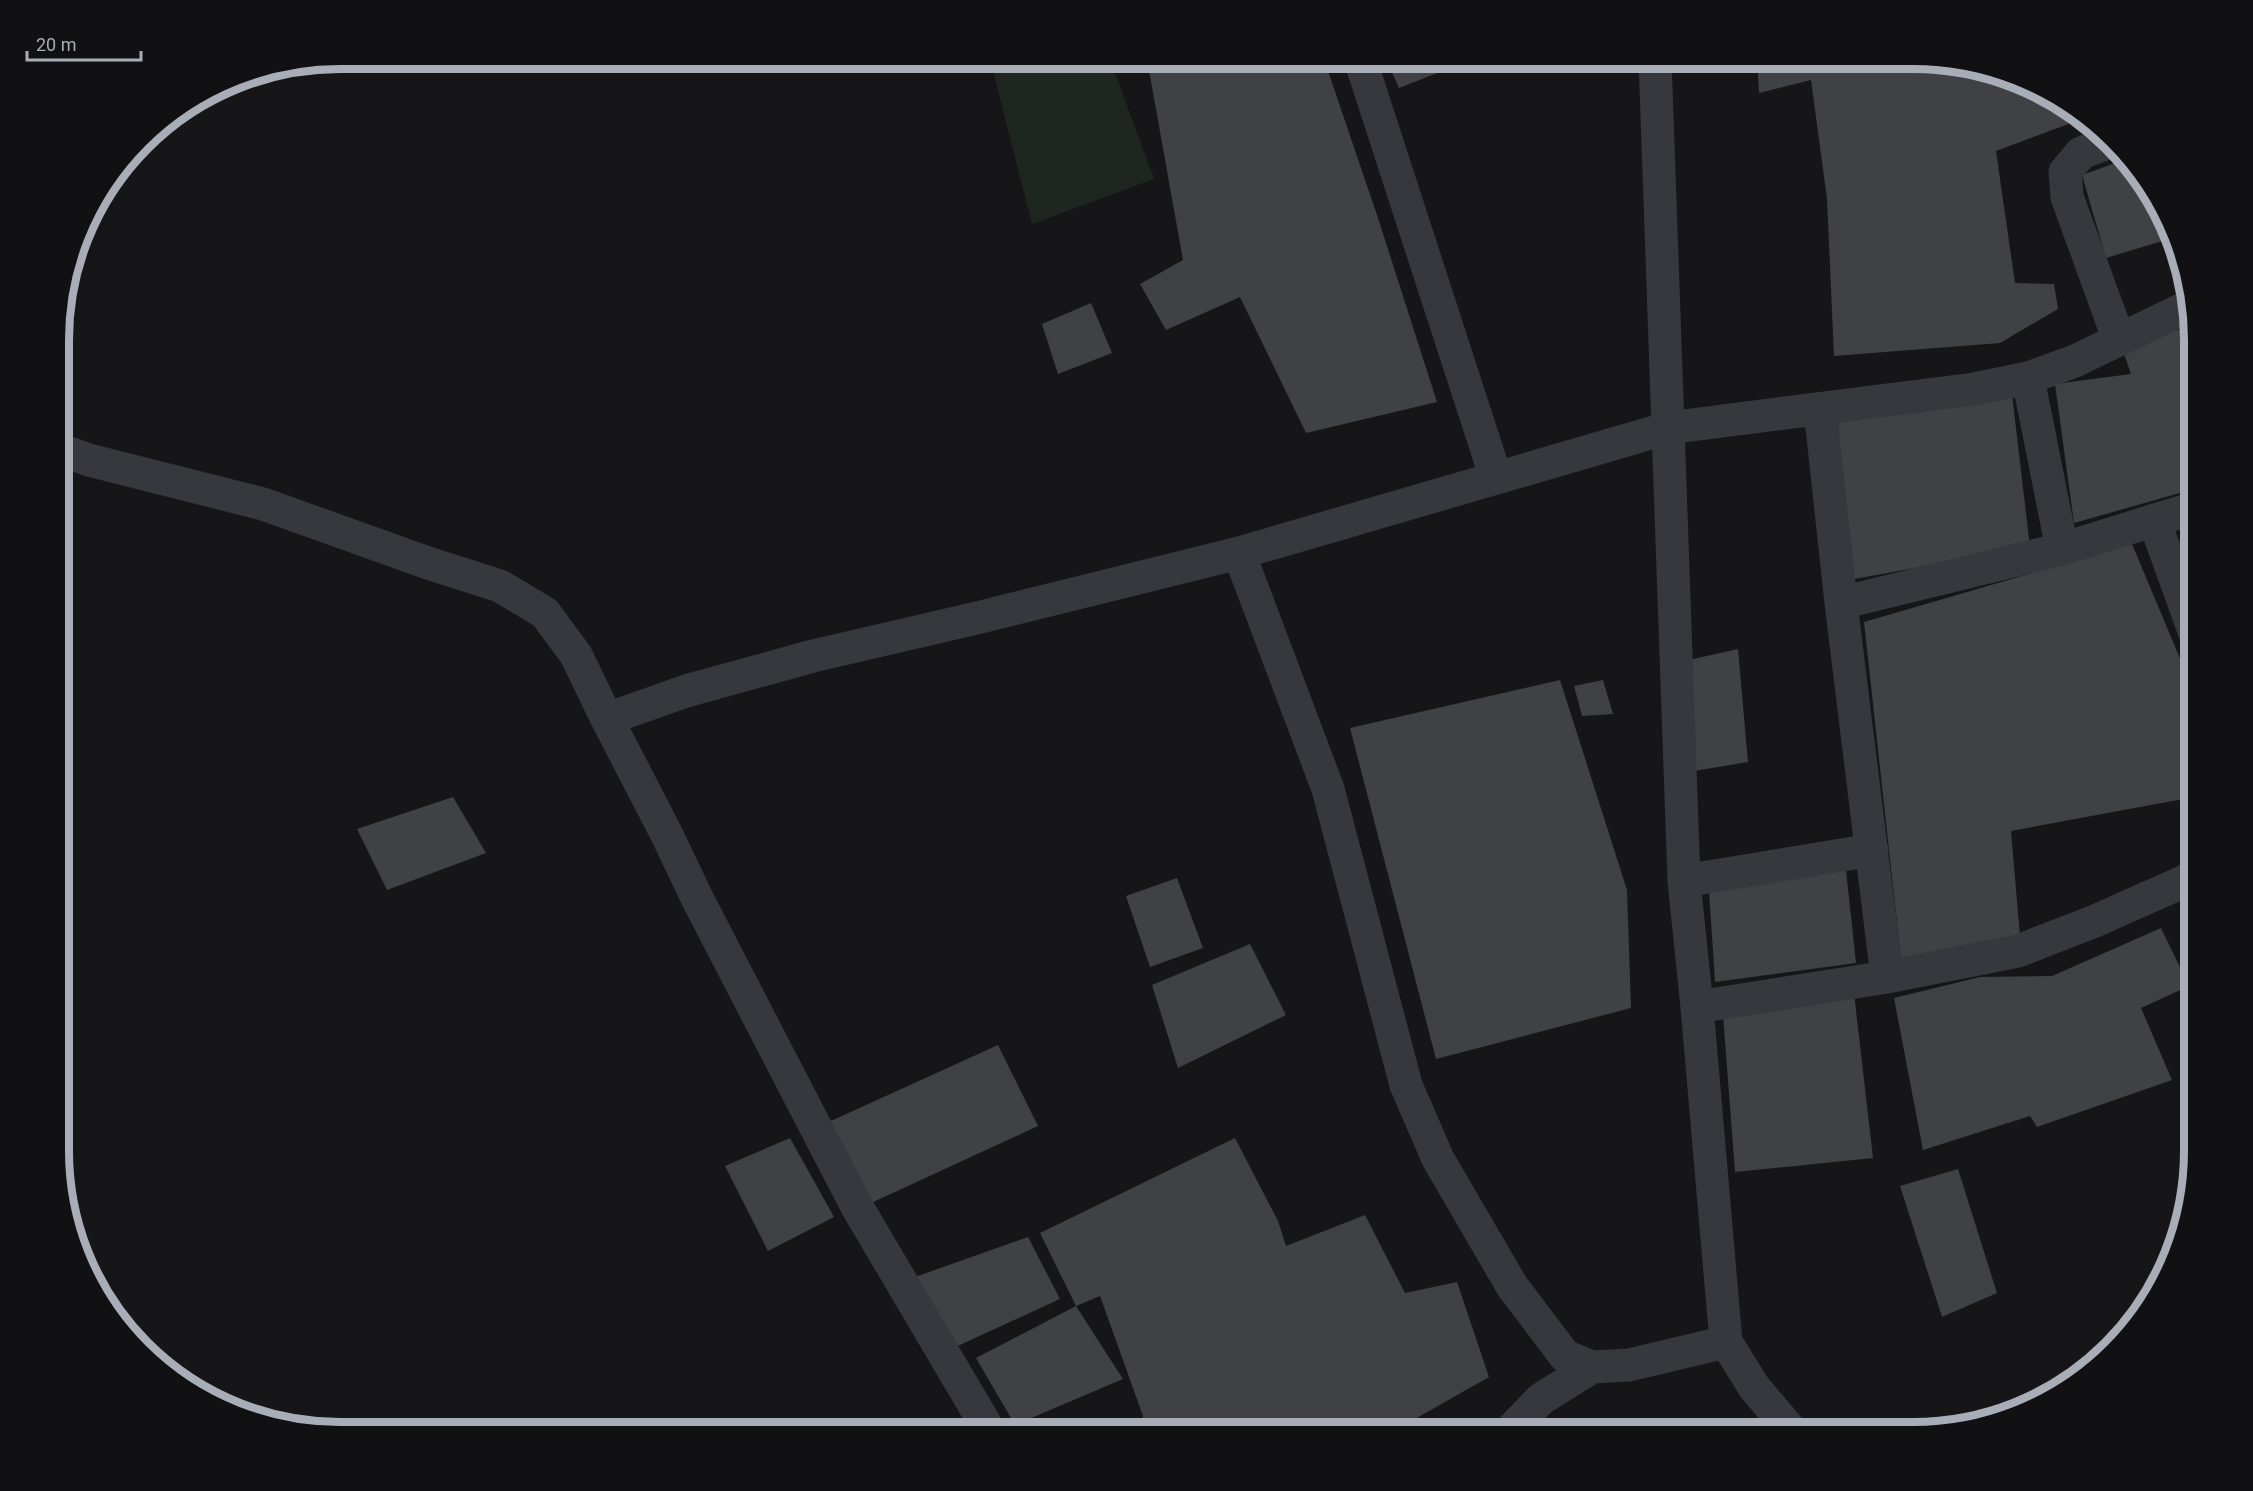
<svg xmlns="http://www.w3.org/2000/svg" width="2253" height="1491" viewBox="0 0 2253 1491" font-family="Roboto,sans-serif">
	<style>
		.green { fill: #1e261f }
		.building { fill: #404145 }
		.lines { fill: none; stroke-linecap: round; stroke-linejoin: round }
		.street { stroke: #37383d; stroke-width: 33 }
		.rim { fill: none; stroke: #a8adb8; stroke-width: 8 }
	</style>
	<rect width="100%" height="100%" fill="#161618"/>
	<path class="green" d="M 990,59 L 1110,59 L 1154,179 L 1032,224 Z"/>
	<path class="building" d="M 1147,59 L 1324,59 L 1378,218 L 1437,402 L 1306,433 L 1240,297 L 1166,330 L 1140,284 L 1183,260 Z
		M 1386,59 L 1473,59 L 1399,88 Z
		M 1757,59 L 1914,59 L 2003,73 L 2070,106 L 2082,119 L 1996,151 L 2015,283 L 2054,284 L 2058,309 L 2000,343 L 1834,356 L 1827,199 L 1811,80 L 1759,93 Z
		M 2121,161 L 2157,199 L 2169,239 L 2106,258 L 2082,175 Z
		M 1091,303 L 1112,353 L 1058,374 L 1042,324 Z
		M 2194,327 L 2194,489 L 2074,523 L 2055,384 L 2131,374 L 2120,342 Z
		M 2011,386 L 2030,547 L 1849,580 L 1838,422 Z
		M 2132,544 L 2194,692 L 2194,797 L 2011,831 L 2020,936 L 1901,959 L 1864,622 Z
		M 1738,649 L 1748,762 L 1694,771 L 1680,662 Z
		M 1560,680 L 1627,890 L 1631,1008 L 1436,1059 L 1350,728 Z
		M 1603,680 L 1613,714 L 1582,716 L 1574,686 Z
		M 453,797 L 486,853 L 387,890 L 357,829 Z
		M 1846,870 L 1856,963 L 1715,982 L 1709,891 Z
		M 1177,878 L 1203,948 L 1150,967 L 1126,896 Z
		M 2161,928 L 2189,986 L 2141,1008 L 2172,1080 L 2037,1127 L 2030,1116 L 1923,1150 L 1894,998 L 1980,977 L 2052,976 Z
		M 1250,944 L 1286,1015 L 1178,1068 L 1152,985 Z
		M 1854,993 L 1873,1158 L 1735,1172 L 1723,1015 Z
		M 998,1045 L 1038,1126 L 871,1203 L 822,1125 Z
		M 790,1138 L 834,1217 L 768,1251 L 725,1166 Z
		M 1235,1138 L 1278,1221 L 1286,1246 L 1365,1215 L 1405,1293 L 1457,1282 L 1489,1377 L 1392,1432 L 1137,1432 L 1143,1416 L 1100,1296 L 1076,1306 L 1123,1379 L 1015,1425 L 976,1358 L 1076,1306 L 1040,1233 Z
		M 1958,1169 L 1997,1293 L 1942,1317 L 1900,1186 Z
		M 1028,1237 L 1060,1299 L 949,1350 L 915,1277 Z"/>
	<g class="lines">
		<path class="street" d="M 1360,59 L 1496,478
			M 1655,59 L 1684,881 L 1697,1007 L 1726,1342 L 1754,1387 L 1792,1432
			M 2105,144 L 2081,153 L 2065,172 L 2067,197 L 2119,340
			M 2028,378 L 2062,549
			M 1820,409 L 1841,603 L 1887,977
			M 61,450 L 89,460 L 263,504 L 428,563 L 500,586 L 545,613 L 576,655 L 607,719 L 686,691 L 813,656 L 981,617 L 1239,553 L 1668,428 L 1974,389 L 2028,378 L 2075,361 L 2189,306
			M 2154,520 L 2194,631
			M 1239,553 L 1328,789 L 1406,1085 L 1438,1159 L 1512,1286 L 1565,1356 L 1592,1367 L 1629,1365 L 1726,1342
			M 1841,603 L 2062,549 L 2194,508
			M 607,719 L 667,835 L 697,898 L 856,1205 L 990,1432
			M 1684,881 L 1872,850
			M 1697,1007 L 1887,977 L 2018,951 L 2095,921 L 2194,877
			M 1509,1432 L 1541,1399 L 1592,1367"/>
	</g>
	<path d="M0 0H2253V1491H0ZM340 69H1913A271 271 0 0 1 2184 340V1151A271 271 0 0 1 1913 1422H340A271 271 0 0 1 69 1151V340A271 271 0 0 1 340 69Z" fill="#111113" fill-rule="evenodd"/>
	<path class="rim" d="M340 69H1913A271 271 0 0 1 2184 340V1151A271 271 0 0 1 1913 1422H340A271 271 0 0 1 69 1151V340A271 271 0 0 1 340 69Z"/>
	<path d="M27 51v9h114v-9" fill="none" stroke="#a8adb8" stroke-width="3"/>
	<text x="36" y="51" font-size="18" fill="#a8adb8" stroke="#111113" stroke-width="4.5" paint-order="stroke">20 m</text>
</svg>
